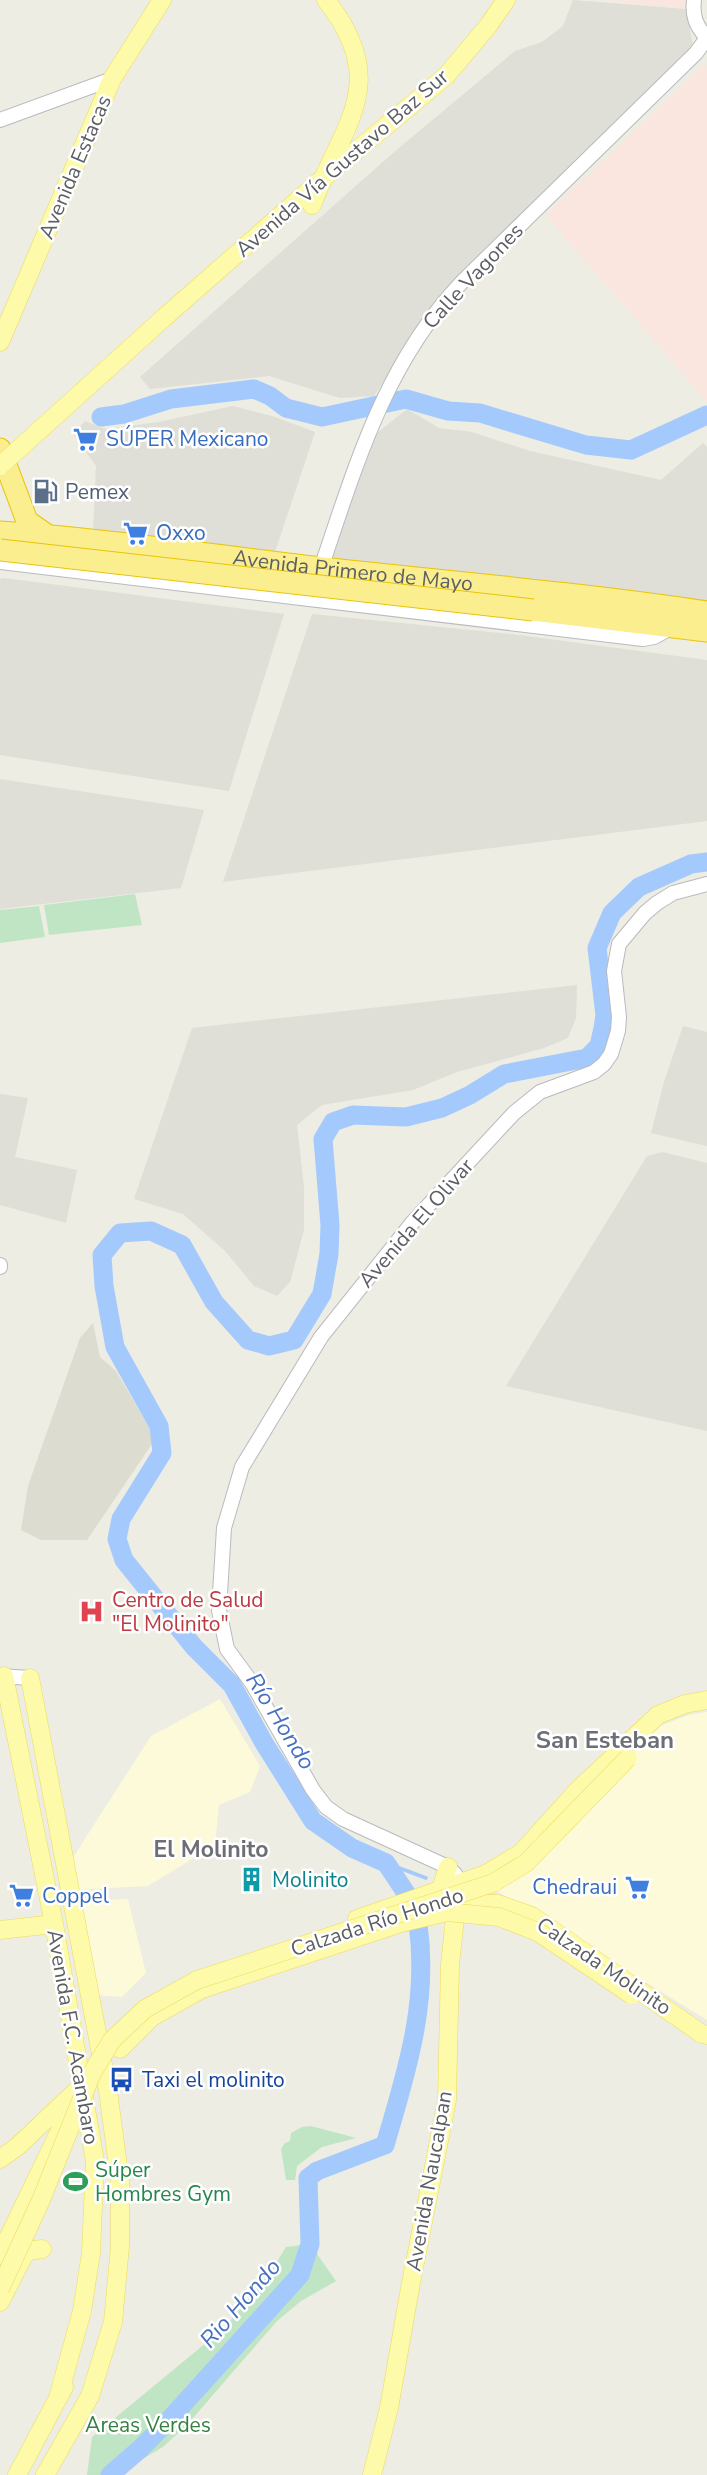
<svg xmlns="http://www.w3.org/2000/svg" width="707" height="2475" viewBox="0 0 707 2475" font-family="'Nunito Sans',sans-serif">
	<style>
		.commercial { fill: #fdfad9 }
		.industrial { fill: #dfded7 }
		.education { fill: #dddcd1 }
		.medical { fill: #fae6df }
		.green { fill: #c0e5c5 }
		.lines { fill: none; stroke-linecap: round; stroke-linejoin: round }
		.stream { stroke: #a4c9fd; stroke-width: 3.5 }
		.river { stroke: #a4c9fd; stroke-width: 19 }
		.minor-casing { stroke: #b8babf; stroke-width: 16 }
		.major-casing { stroke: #edda5c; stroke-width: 19 }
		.highway-casing { stroke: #eac406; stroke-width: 23 }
		.minor { stroke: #fff; stroke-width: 14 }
		.major { stroke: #fdfba9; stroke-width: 18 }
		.highway { stroke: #faee8e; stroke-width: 21 }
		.major-bridge-casing { stroke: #edda5c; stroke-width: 19; stroke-linecap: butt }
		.highway-bridge-casing { stroke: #eac406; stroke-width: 23; stroke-linecap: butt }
		.major-bridge { stroke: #fdfba9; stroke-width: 18 }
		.highway-bridge { stroke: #faee8e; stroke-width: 21 }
		.labels { text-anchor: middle; stroke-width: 5; stroke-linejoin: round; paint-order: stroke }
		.street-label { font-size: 21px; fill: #5b5e63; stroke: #fff }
		.shop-label { font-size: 21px; fill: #366cbe; stroke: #fff; text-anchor: start }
		.service-label { font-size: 21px; fill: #4e5e75; stroke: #fff; text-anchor: start }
		.health-label { font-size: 21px; fill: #be3a42; stroke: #fff; text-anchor: start }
		.culture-label { font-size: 21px; fill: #0d838f; stroke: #fff; text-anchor: start }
		.transit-label { font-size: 21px; fill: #164399; stroke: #fff; text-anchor: start }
		.leisure-label { font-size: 21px; fill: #27864d; stroke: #fff; text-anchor: start }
		.park-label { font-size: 21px; fill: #368044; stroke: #fff }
		.water-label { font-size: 23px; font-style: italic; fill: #4770c0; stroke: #fff }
		.neighbourhood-label { font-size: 23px; font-weight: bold; fill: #6c6f75; stroke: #fff }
		.quarter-label { font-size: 24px; font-weight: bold; fill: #6c6f75; stroke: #fff }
	</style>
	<rect width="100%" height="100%" fill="#edede3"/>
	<path class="commercial" d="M 220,1699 L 260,1766 L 250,1792 L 219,1805 L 215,1845 L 148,1886 L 75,1890 L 72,1859 L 151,1736 Z
		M 707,1712 L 707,2020 L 497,1891 L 590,1802 L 646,1738 L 662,1725 L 689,1715 Z
		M 128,1899 L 146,1973 L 122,1997 L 95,1995 L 80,1901 Z"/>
	<path class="industrial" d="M 573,0 L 686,9 L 693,46 L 687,57 L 465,268 L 437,301 L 374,396 L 340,398 L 269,376 L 150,389 L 140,377 L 393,153 L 515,51 L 542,42 L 563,26 Z
		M 233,406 L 272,416 L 315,432 L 275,552 L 93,532 L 96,466 L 73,434 L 85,421 L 105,429 L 159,422 Z
		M 407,409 L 439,428 L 472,432 L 530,451 L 661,480 L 703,443 L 707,447 L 707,607 L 329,562 L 367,441 Z
		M 4,578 L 284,614 L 229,791 L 0,755 L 0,579 Z
		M 312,614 L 511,634 L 707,660 L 707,821 L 223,882 Z
		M 0,779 L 204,810 L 181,888 L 0,909 Z
		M 577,985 L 576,1018 L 568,1038 L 544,1048 L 457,1072 L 413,1090 L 322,1105 L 297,1125 L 304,1187 L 304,1230 L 290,1282 L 277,1296 L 254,1286 L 226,1252 L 183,1214 L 134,1199 L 192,1028 Z
		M 683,1026 L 707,1032 L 707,1146 L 651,1133 L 664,1082 Z
		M 0,1094 L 28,1098 L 15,1157 L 77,1170 L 66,1223 L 0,1205 Z
		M 662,1152 L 707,1163 L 707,1431 L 506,1386 L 647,1156 Z"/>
	<path class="education" d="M 93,1323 L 100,1357 L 116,1371 L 150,1429 L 152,1444 L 87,1540 L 41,1540 L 21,1530 L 28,1486 L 80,1338 Z"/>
	<path class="medical" d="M 608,0 L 687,0 L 686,9 Z
		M 705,64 L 707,67 L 707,402 L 546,215 Z"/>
	<path class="green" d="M 135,894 L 142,925 L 49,935 L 44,905 Z
		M 39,906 L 45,937 L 0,943 L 0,910 Z
		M 311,2126 L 356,2138 L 322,2147 L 297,2166 L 295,2180 L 286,2180 L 281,2149 L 285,2143 L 290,2141 L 291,2133 L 302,2127 Z
		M 310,2244 L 336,2281 L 301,2301 L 277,2321 L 187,2425 L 163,2447 L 116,2475 L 87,2475 L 92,2437 L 224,2328 L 272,2270 L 286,2247 Z"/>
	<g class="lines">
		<path class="stream" d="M 386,1863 L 426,1878"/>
		<path class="river" d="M 101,417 L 124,414 L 171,399 L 254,389 L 270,396 L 286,408 L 322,417 L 406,399 L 448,411 L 480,413 L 586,445 L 631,450 L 707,415
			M 408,1896 L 386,1863 L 352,1848 L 313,1821 L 264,1743 L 232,1685 L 194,1647 L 124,1560 L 117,1539 L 121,1519 L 162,1453 L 159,1426 L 115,1347 L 104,1286 L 102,1255 L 120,1233 L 151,1231 L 182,1245 L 214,1302 L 248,1340 L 269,1346 L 294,1340 L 322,1294 L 329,1254 L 330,1225 L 323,1139 L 333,1122 L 353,1115 L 406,1117 L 442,1108 L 470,1095 L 504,1074 L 587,1058 L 599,1046 L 603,1028 L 605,1015 L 597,948 L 612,913 L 639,887 L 691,864 L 707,862
			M 110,2475 L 140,2449 L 169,2420 L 300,2275 L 310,2244 L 308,2178 L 317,2171 L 385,2145 C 407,2071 429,2001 418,1924"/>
		<defs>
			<path id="minor" d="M 0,120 L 112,79
				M 0,562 L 643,639 L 654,637 L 674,626
				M 321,568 C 356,465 385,363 462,282 L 696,53 L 707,38 C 696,26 692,16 694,0
				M 0,1265 L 0,1267
				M 0,1676 L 30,1678
				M 460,1883 L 455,1874 L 448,1867 L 343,1819 L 326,1807 L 313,1790 L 252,1683 L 227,1649 L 219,1610 L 224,1528 L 242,1467 L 321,1337 L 412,1223 L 514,1113 L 540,1092 L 594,1072 L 604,1064 L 611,1054 L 618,1031 L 619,1017 L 614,971 L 619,944 L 645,913 L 657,903 L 673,893 L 707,884"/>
			<path id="major" d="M 312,205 C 343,123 392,84 326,0
				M 167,315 L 322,179 L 446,76 L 488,26 L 506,0
				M 0,342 L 112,79 L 162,0
				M 4,1676 L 54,1924 L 95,2161 L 91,2253 L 82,2311 L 58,2398
				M 30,1678 L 108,2091 L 120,2181 L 120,2246 L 113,2322 L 90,2396 L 45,2475
				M 441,1889 L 448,1867
				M 439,1907 L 457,1902 L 498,1904 L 532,1916 L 702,2034 L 707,2035
				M 357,1919 L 486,1874 L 521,1853 L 578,1790 L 658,1715 L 685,1704 L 707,1700
				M 0,1930 L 54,1924
				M 120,2049 L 152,2017 L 202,1989 L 401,1923 L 447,1912
				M 0,2159 L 18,2146 L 91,2077
				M 0,2255 L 67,2116
				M 0,2302 L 23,2257 L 28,2251 L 42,2249
				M 17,2475 L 64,2387
				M 372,2475 L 389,2408 L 410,2288 L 447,2100 L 450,1964 L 457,1900"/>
			<g id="highway">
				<path d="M 0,449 L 27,521 L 47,535"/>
				<path id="s1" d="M 0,532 C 108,539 215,556 322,568 C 450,582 579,593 707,612"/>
				<path d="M 533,610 L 707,631"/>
			</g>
		</defs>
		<use href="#minor" class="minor-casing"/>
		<use href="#major" class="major-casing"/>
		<use href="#highway" class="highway-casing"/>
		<use href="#minor" class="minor"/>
		<use href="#major" class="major"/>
		<use href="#highway" class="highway"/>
		<defs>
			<path id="major-bridge" d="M 0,466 L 167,315
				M 447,1912 L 499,1917 L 538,1932 L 632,1995
				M 0,2289 L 41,2200 L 92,2073 L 112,2040 L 145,2009 L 197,1980 L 493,1883 L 526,1863 L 628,1758"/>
			<path id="highway-bridge" d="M 0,550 L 533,610"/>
		</defs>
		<use href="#major-bridge" class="major-bridge-casing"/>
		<use href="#highway-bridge" class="highway-bridge-casing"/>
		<use href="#major-bridge" class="major-bridge"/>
		<use href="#highway-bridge" class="highway-bridge"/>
	</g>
	<defs>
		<symbol id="supermarket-bare" viewBox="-9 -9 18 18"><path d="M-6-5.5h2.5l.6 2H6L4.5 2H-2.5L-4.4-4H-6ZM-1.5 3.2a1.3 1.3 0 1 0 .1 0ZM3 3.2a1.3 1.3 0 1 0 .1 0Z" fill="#3f7fe0" stroke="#fff" stroke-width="2.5" paint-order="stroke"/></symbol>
		<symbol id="fuel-bare" viewBox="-9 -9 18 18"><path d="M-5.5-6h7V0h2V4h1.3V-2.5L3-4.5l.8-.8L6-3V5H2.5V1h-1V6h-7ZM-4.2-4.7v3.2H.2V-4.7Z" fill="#5c6f8a" stroke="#fff" stroke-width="2.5" paint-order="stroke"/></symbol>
		<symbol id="hospital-bare" viewBox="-9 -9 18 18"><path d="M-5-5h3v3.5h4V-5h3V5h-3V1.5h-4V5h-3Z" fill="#e0444e" stroke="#fff" stroke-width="2.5" paint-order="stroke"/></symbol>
		<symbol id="building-bare" viewBox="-9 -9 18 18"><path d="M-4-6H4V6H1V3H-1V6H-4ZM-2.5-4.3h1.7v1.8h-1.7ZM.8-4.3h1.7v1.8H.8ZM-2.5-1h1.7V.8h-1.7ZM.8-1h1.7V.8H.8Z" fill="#0f9aa8" stroke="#fff" stroke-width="2.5" paint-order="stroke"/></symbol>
		<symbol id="bus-bare" viewBox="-9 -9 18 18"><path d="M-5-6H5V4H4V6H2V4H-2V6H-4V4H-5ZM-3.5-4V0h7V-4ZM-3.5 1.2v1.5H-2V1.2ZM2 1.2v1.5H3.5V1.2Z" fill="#1a4fb4" stroke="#fff" stroke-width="2.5" paint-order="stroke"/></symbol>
		<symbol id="stadium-bare" viewBox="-9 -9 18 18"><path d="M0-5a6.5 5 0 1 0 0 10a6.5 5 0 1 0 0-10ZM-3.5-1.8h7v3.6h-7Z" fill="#2e9e5b" stroke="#fff" stroke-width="2.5" paint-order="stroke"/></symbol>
	</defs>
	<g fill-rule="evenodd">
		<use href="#supermarket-bare" x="68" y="422" width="35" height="35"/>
		<use href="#fuel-bare" x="28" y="474" width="35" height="35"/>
		<use href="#supermarket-bare" x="118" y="516" width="35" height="35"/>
		<use href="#hospital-bare" x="74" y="1594" width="35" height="35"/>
		<use href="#building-bare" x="234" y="1862" width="35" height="35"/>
		<use href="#supermarket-bare" x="620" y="1870" width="35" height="35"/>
		<use href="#supermarket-bare" x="4" y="1878" width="35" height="35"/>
		<use href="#bus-bare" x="104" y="2062" width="35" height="35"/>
		<use href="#stadium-bare" x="58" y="2164" width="35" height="35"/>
	</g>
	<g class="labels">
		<g class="street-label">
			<text transform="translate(342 163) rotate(-41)" y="7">Avenida Vía Gustavo Baz Sur</text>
			<text transform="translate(75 167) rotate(-67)" y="7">Avenida Estacas</text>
			<text transform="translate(473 276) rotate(-47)" y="7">Calle Vagones</text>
			<text dy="7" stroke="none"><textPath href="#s1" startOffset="355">Avenida Primero de Mayo</textPath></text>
			<text transform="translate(416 1223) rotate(-49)" y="7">Avenida El Olivar</text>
			<text transform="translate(377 1922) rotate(-18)" y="7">Calzada Río Hondo</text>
			<text transform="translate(604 1966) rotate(34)" y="7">Calzada Molinito</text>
			<text transform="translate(73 2037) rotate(80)" y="7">Avenida F.C. Acambaro</text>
			<text transform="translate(429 2181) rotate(-80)" y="7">Avenida Naucalpan</text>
		</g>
		<g class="shop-label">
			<text x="106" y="446">SÚPER Mexicano</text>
			<text x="156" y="540">Oxxo</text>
			<text x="617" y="1894" text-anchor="end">Chedraui</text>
			<text x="42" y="1903">Coppel</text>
		</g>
		<g class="service-label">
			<text x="65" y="499">Pemex</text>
		</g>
		<g class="health-label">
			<text x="112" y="1607">Centro de Salud<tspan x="112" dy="24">"El Molinito"</tspan></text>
		</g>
		<g class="culture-label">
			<text x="272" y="1887">Molinito</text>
		</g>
		<g class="transit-label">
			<text x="142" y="2087">Taxi el molinito</text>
		</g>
		<g class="leisure-label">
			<text x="95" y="2177">Súper<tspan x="95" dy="24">Hombres Gym</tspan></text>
		</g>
		<g class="park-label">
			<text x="148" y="2432">Areas Verdes</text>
		</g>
		<g class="water-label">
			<text transform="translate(281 1721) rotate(58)" y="8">Río Hondo</text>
			<text transform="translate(240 2303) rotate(-49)" y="8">Rio Hondo</text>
		</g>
		<g class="neighbourhood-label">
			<text x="211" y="1857">El Molinito</text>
		</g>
		<g class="quarter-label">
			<text x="605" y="1748">San Esteban</text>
		</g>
	</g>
</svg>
